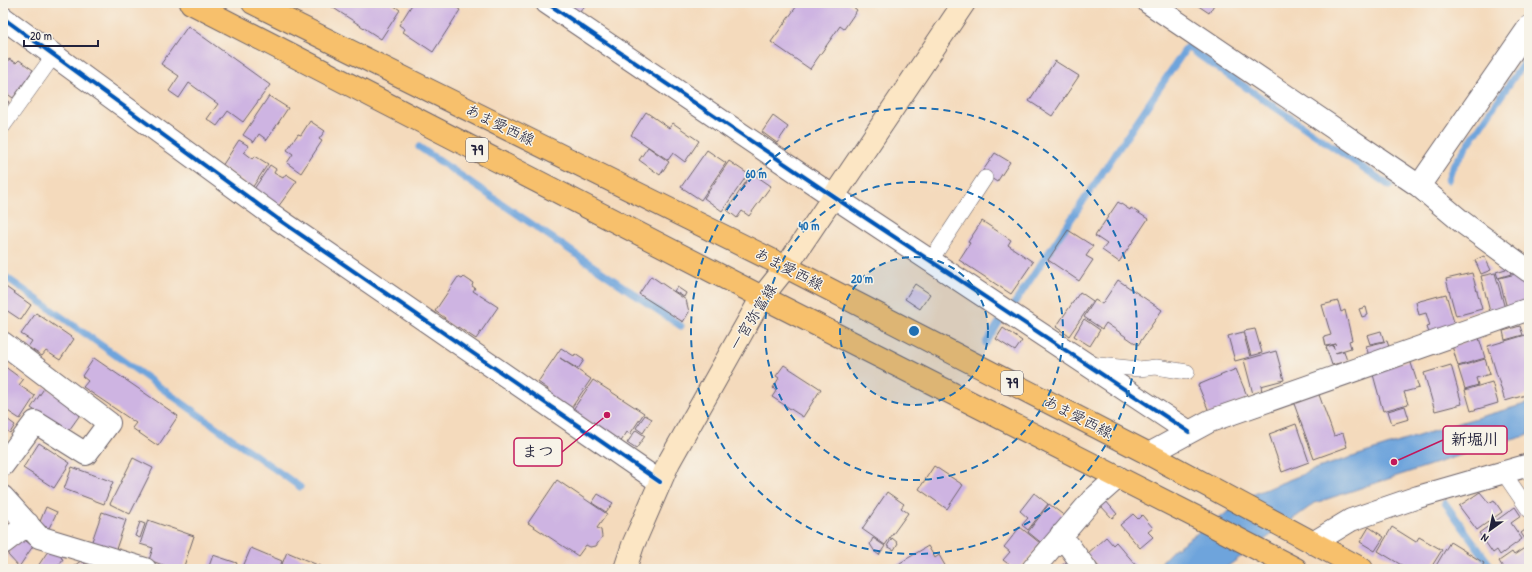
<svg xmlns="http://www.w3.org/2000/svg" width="1532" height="572" viewBox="0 0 1532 572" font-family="'Patrick Hand','Klee One',sans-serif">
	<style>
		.water { fill: #6ea4dc; stroke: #48638c }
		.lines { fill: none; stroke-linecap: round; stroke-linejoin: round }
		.stream { stroke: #6ea4dc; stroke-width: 7 }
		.building { fill: #ceb4e2 }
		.lane-casing { stroke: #6c6268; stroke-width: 16 }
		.street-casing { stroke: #6c6268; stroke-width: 24 }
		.secondary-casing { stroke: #6c6268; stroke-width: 24 }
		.primary-casing { stroke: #6c6268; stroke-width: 24 }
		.lane { stroke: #fff; stroke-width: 15 }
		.street { stroke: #fff; stroke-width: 22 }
		.secondary { stroke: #fce6c4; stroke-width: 22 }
		.primary { stroke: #f7c06c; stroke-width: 22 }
		.cycleway-casing { stroke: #f7f3e8; stroke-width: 6 }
		.cycleway { stroke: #0057b8; stroke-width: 4 }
		.ring { fill: none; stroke: #1f6fb2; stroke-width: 2; stroke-dasharray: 7 5 }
		.labels { text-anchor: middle; stroke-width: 3; stroke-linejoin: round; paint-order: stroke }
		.shield { fill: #f7f3e8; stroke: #62616f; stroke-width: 1 }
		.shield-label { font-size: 14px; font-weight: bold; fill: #22223b }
		.street-label { font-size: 15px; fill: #22223b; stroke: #f7f3e8 }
		.centre { fill: #1f6fb2; stroke: #f7f3e8; stroke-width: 2 }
		.ring-label { font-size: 12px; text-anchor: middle; font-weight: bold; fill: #1f6fb2; stroke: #f7f3e8; stroke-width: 3; stroke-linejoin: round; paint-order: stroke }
		.leader { fill: none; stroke: #c2185b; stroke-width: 1.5 }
		.callout-dot { fill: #c2185b; stroke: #f7f3e8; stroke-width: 1.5 }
		.callout { fill: #f7f3e8; stroke: #c2185b; stroke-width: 1.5 }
		.callout-label { font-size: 16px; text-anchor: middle; font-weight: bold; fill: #22223b }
	</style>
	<rect width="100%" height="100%" fill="#f7f3e8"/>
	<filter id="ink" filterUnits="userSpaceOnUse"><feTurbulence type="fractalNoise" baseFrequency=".025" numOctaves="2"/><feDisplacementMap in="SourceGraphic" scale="8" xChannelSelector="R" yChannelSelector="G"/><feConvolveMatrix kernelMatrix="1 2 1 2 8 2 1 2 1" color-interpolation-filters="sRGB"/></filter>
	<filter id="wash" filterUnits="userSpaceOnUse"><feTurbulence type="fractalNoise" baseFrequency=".012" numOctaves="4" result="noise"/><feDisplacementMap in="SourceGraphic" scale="16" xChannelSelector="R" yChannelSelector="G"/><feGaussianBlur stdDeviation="0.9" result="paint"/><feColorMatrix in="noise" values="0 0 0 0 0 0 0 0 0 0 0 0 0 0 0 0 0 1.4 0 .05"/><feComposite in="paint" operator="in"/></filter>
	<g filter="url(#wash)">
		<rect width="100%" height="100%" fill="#f4dabc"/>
		<path class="water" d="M 1529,403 L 1529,435 L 1470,452 L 1315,503 L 1224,569 L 1158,569 L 1163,560 L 1173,550 L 1254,494 L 1321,467 L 1462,422 Z"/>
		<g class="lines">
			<path class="stream" d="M 419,147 L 681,326
				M 1448,180 L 1452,168 L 1529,55
				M 3,275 L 300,487
				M 1014,304 L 1187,47 L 1390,186
				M 986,343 L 1000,321
				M 1445,503 L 1493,569"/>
		</g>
		<g id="blocks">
			<path class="building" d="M 335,3 L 390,3 L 400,10 L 381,39 L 332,7 Z
				M 413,3 L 430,3 L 433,5 L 435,3 L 450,3 L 460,10 L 433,52 L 403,32 L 405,29 L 399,25 Z
				M 568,3 L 587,3 L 579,13 L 567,4 Z
				M 799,3 L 848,3 L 857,10 L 844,29 L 840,26 L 810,69 L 771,42 Z
				M 1194,3 L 1215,3 L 1209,13 Z
				M 188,26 L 270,85 L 243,122 L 228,111 L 217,126 L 207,119 L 218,104 L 189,83 L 179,98 L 169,91 L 179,76 L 161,64 Z
				M 9,59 L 16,63 L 19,60 L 33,70 L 13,98 L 3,91 L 3,68 Z
				M 1055,61 L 1079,76 L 1052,116 L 1029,101 Z
				M 269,96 L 288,108 L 267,140 L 259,134 L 254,142 L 243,135 Z
				M 3,98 L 9,102 L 4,109 L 3,108 Z
				M 646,112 L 669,128 L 673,123 L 699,141 L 685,162 L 673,153 L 668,160 L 631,135 Z
				M 773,116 L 788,127 L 777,143 L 762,132 Z
				M 310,121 L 325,131 L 319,139 L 322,141 L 301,173 L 287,163 L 293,154 L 287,150 L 298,134 L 301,135 Z
				M 239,140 L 249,146 L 244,152 L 253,159 L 255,156 L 268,164 L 252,188 L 222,166 Z
				M 648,147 L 669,162 L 660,175 L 639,160 Z
				M 707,150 L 726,163 L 701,200 L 681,187 Z
				M 995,153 L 1010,162 L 997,182 L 982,172 Z
				M 729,161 L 748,174 L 722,211 L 704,198 Z
				M 270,165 L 276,169 L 274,173 L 283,178 L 286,174 L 297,181 L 278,207 L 254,189 Z
				M 752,173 L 771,186 L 749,216 L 742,211 L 737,218 L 727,210 Z
				M 1118,202 L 1130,210 L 1131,208 L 1148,219 L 1119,262 L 1102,250 L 1107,244 L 1095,236 Z
				M 982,221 L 1011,240 L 1008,245 L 1033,262 L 1011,294 L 959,260 L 970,243 L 968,242 Z
				M 1068,230 L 1093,246 L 1086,256 L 1093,260 L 1079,281 L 1048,260 Z
				M 1484,256 L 1491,270 L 1481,274 L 1475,260 Z
				M 1509,268 L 1511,274 L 1498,278 L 1496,272 Z
				M 1472,273 L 1482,309 L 1456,316 L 1446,279 Z
				M 1495,273 L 1506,312 L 1491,316 L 1481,276 Z
				M 1516,274 L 1529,283 L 1529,306 L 1508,312 L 1499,278 Z
				M 651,276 L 686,300 L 689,312 L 683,322 L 639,294 Z
				M 458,277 L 462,279 L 464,277 L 473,283 L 472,286 L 475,288 L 473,291 L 498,307 L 476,339 L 458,327 L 457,329 L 444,320 L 445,318 L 435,311 Z
				M 1118,280 L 1162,310 L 1138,345 L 1106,323 L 1102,329 L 1084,317 L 1095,300 L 1102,304 Z
				M 915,284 L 930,294 L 920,309 L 905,299 Z
				M 3,285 L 31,305 L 21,320 L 3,308 Z
				M 677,287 L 686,293 L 684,297 L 674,291 Z
				M 1080,292 L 1093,301 L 1069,336 L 1056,327 Z
				M 1446,294 L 1455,326 L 1429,333 L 1427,327 L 1430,326 L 1426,313 L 1419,315 L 1416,302 Z
				M 1338,301 L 1341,312 L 1345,310 L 1352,340 L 1349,341 L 1351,348 L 1335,353 L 1344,351 L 1347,361 L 1332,365 L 1326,347 L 1333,345 L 1334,349 L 1333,345 L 1336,344 L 1326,346 L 1324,337 L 1331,335 L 1322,305 Z
				M 1366,307 L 1368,315 L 1362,317 L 1359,309 Z
				M 36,313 L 74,339 L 60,360 L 46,351 L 42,356 L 28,347 L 32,341 L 21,334 Z
				M 1084,319 L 1100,330 L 1090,346 L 1074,336 Z
				M 1520,326 L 1523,335 L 1505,340 L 1503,331 Z
				M 1003,328 L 1022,341 L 1015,351 L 996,339 Z
				M 1255,329 L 1262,353 L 1251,356 L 1244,331 Z
				M 1381,331 L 1384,341 L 1370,344 L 1367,335 Z
				M 1243,332 L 1250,357 L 1235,361 L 1228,336 Z
				M 1529,334 L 1529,394 L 1505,401 L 1488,346 Z
				M 1479,338 L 1485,358 L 1458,366 L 1452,346 Z
				M 1387,341 L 1390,350 L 1369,356 L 1366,346 Z
				M 561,348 L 574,356 L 575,354 L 584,360 L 578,369 L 560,358 L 591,379 L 570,410 L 545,394 L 548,389 L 538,382 Z
				M 1276,351 L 1284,380 L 1261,386 L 1262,392 L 1253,394 L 1244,360 Z
				M 94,358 L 178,416 L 158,446 L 132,428 L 136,423 L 83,387 L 88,381 L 82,376 Z
				M 1485,359 L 1490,374 L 1476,378 L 1478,385 L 1465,389 L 1458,367 Z
				M 1410,360 L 1419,388 L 1404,392 L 1408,404 L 1383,411 L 1372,371 Z
				M 784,365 L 821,389 L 803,417 L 772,397 L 776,391 L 773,388 L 779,378 L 776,376 Z
				M 1451,365 L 1462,404 L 1435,411 L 1424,373 Z
				M 4,366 L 23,380 L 19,385 L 35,396 L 20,419 L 3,408 Z
				M 1236,369 L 1248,398 L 1210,414 L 1198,385 Z
				M 593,380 L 644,413 L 630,434 L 627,432 L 620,443 L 572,411 Z
				M 1492,382 L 1498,403 L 1471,411 L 1465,390 Z
				M 45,387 L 82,412 L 67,433 L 31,408 Z
				M 1318,392 L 1334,436 L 1343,433 L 1347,447 L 1314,459 L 1293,401 Z
				M 1405,406 L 1409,419 L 1392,424 L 1388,411 Z
				M 645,415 L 652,419 L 643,433 L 636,428 Z
				M 3,416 L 15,425 L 10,433 L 3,428 Z
				M 1296,424 L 1309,462 L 1282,472 L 1269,434 Z
				M 636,430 L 645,436 L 636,449 L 627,443 Z
				M 39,443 L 70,463 L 54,488 L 23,468 Z
				M 133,458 L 153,468 L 130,514 L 110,504 Z
				M 934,466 L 963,485 L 947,509 L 919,489 Z
				M 72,467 L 113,482 L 104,504 L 64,489 Z
				M 557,480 L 607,514 L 597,528 L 601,530 L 602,537 L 596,546 L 590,547 L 586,545 L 578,556 L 528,523 Z
				M 887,492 L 904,504 L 901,508 L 908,513 L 885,545 L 862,529 Z
				M 1480,492 L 1489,503 L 1494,500 L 1502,512 L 1477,530 L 1459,506 Z
				M 1034,493 L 1048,504 L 1028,530 L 1022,525 L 1028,518 L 1020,511 Z
				M 598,494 L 613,503 L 606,512 L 592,503 Z
				M 1105,500 L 1117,514 L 1112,518 L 1100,505 Z
				M 1049,504 L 1066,517 L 1044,545 L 1028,532 Z
				M 46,507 L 57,512 L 49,528 L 39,524 Z
				M 1515,507 L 1521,516 L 1511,523 L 1522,539 L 1500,555 L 1497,550 L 1493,553 L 1479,533 Z
				M 102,512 L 126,520 L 115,552 L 91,544 Z
				M 1133,514 L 1138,519 L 1142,515 L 1153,528 L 1148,532 L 1153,537 L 1140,548 L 1120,525 Z
				M 148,520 L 194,536 L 183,569 L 174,569 L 149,560 L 153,548 L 140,544 Z
				M 140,522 L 145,524 L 140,538 L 135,536 Z
				M 1020,527 L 1040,543 L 1019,569 L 1015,569 L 1003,560 L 1010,552 L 1004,547 Z
				M 1369,527 L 1384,537 L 1375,551 L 1360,542 Z
				M 1392,527 L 1416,542 L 1419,537 L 1442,550 L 1430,569 L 1408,569 L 1378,551 Z
				M 1529,527 L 1529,536 L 1525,539 L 1521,533 Z
				M 1106,537 L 1113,545 L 1116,542 L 1136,565 L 1130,569 L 1101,569 L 1087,554 Z
				M 873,538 L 885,546 L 879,555 L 875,552 L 870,544 Z
				M 892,538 L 898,543 L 894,550 L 887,546 Z
				M 23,539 L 33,546 L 19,567 L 8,555 L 12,548 Z
				M 1450,542 L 1484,563 L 1482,567 L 1486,569 L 1434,569 Z
				M 928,546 L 935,558 L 939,555 L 947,569 L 890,569 Z
				M 1526,547 L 1529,551 L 1529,569 L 1504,569 L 1499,561 L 1512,552 L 1514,555 Z
				M 50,548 L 64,553 L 61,558 L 63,559 L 56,569 L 36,569 Z
				M 251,548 L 282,561 L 279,569 L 242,569 Z
				M 287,552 L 327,569 L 280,569 Z
				M 213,555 L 237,563 L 235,569 L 208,569 Z
				M 82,560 L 89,569 L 70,569 Z
				M 1069,560 L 1076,569 L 1057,569 Z"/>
		</g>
	</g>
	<g filter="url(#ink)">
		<use href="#blocks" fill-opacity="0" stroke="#6c6268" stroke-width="1"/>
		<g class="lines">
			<defs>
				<path id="lane" d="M 3,126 L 54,55
					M 931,260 L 985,178
					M 1089,364 L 1139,369 L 1156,367 L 1187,372
					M 1503,472 L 1529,510"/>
				<path id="street" d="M 547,3 L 834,197 L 1189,432
					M 1149,3 L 1419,186 L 1462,222 L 1529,271
					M 3,18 L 278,219 L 660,482
					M 1419,186 L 1529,27
					M 3,343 L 109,423 L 86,454 L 35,422 L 3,465
					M 1149,454 L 1210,421 L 1529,309
					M 3,497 L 39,537 L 145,569
					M 1061,535 L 1086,569
					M 3,543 L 28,524
					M 1313,543 L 1351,520 L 1418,497 L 1529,465
					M 1033,569 L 1092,500 L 1118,477"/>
				<path id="secondary" d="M 625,569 L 633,545 L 669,462 L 762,297 L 786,267 L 964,3"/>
				<path id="primary" d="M 191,3 L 762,297 L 1200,519 L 1296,569
					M 253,3 L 786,267 L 1149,454 L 1362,569"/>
			</defs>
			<use href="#lane" class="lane-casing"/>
			<use href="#street" class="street-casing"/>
			<use href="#secondary" class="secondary-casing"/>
			<use href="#primary" class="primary-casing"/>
			<use href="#lane" class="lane"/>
			<use href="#street" class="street"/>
			<use href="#secondary" class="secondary"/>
			<use href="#primary" class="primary"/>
			<defs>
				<path id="cycleway" d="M 547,3 L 834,197 L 1189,432
					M 3,18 L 278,219 L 660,482"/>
			</defs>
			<use href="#cycleway" class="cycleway-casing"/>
			<use href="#cycleway" class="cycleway"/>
		</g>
	</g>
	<circle cx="914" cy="331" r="74" fill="#1f6fb2" fill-opacity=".12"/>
	<g class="ring">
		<circle cx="914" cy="331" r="74"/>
		<circle cx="914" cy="331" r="149"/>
		<circle cx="914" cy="331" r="223"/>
	</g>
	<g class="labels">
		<g class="shield">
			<rect x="466" y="138" width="22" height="24" rx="3"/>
			<rect x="1001" y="371" width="22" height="24" rx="3"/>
		</g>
		<g class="shield-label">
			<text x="477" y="155">79</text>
			<text x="1012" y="388">79</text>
		</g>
		<g class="street-label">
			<text transform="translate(500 125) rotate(26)" y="5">あま愛西線</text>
			<text transform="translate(789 269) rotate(27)" y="5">あま愛西線</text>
			<text transform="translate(753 317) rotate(-58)" y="5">一宮弥富線</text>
			<text transform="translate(1078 417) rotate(27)" y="5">あま愛西線</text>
		</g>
	</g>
	<circle cx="914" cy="331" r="6" class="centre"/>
	<g class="ring-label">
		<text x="756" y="178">60 m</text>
		<text x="809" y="230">40 m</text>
		<text x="862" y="283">20 m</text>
	</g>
	<path class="leader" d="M1394 462L1443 440M607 415L562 452"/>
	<g class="callout-dot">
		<circle cx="1394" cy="462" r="4"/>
		<circle cx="607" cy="415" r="4"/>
	</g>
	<g class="callout">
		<rect x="1443" y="426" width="64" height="28" rx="4"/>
		<rect x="514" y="438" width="48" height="28" rx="4"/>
	</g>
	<g class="callout-label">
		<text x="1475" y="445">新堀川</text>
		<text x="538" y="457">まつ</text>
	</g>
	<rect width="1532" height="572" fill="none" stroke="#f7f3e8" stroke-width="16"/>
	<g transform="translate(1490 530) rotate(213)" stroke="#f7f3e8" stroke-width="3" paint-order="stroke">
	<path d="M0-3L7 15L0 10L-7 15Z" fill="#22223b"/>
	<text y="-6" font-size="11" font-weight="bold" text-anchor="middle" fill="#22223b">N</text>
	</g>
	<path d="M24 40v6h74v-6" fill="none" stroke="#22223b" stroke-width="2"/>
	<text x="30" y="40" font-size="12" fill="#22223b" stroke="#f7f3e8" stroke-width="3" paint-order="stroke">20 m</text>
</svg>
